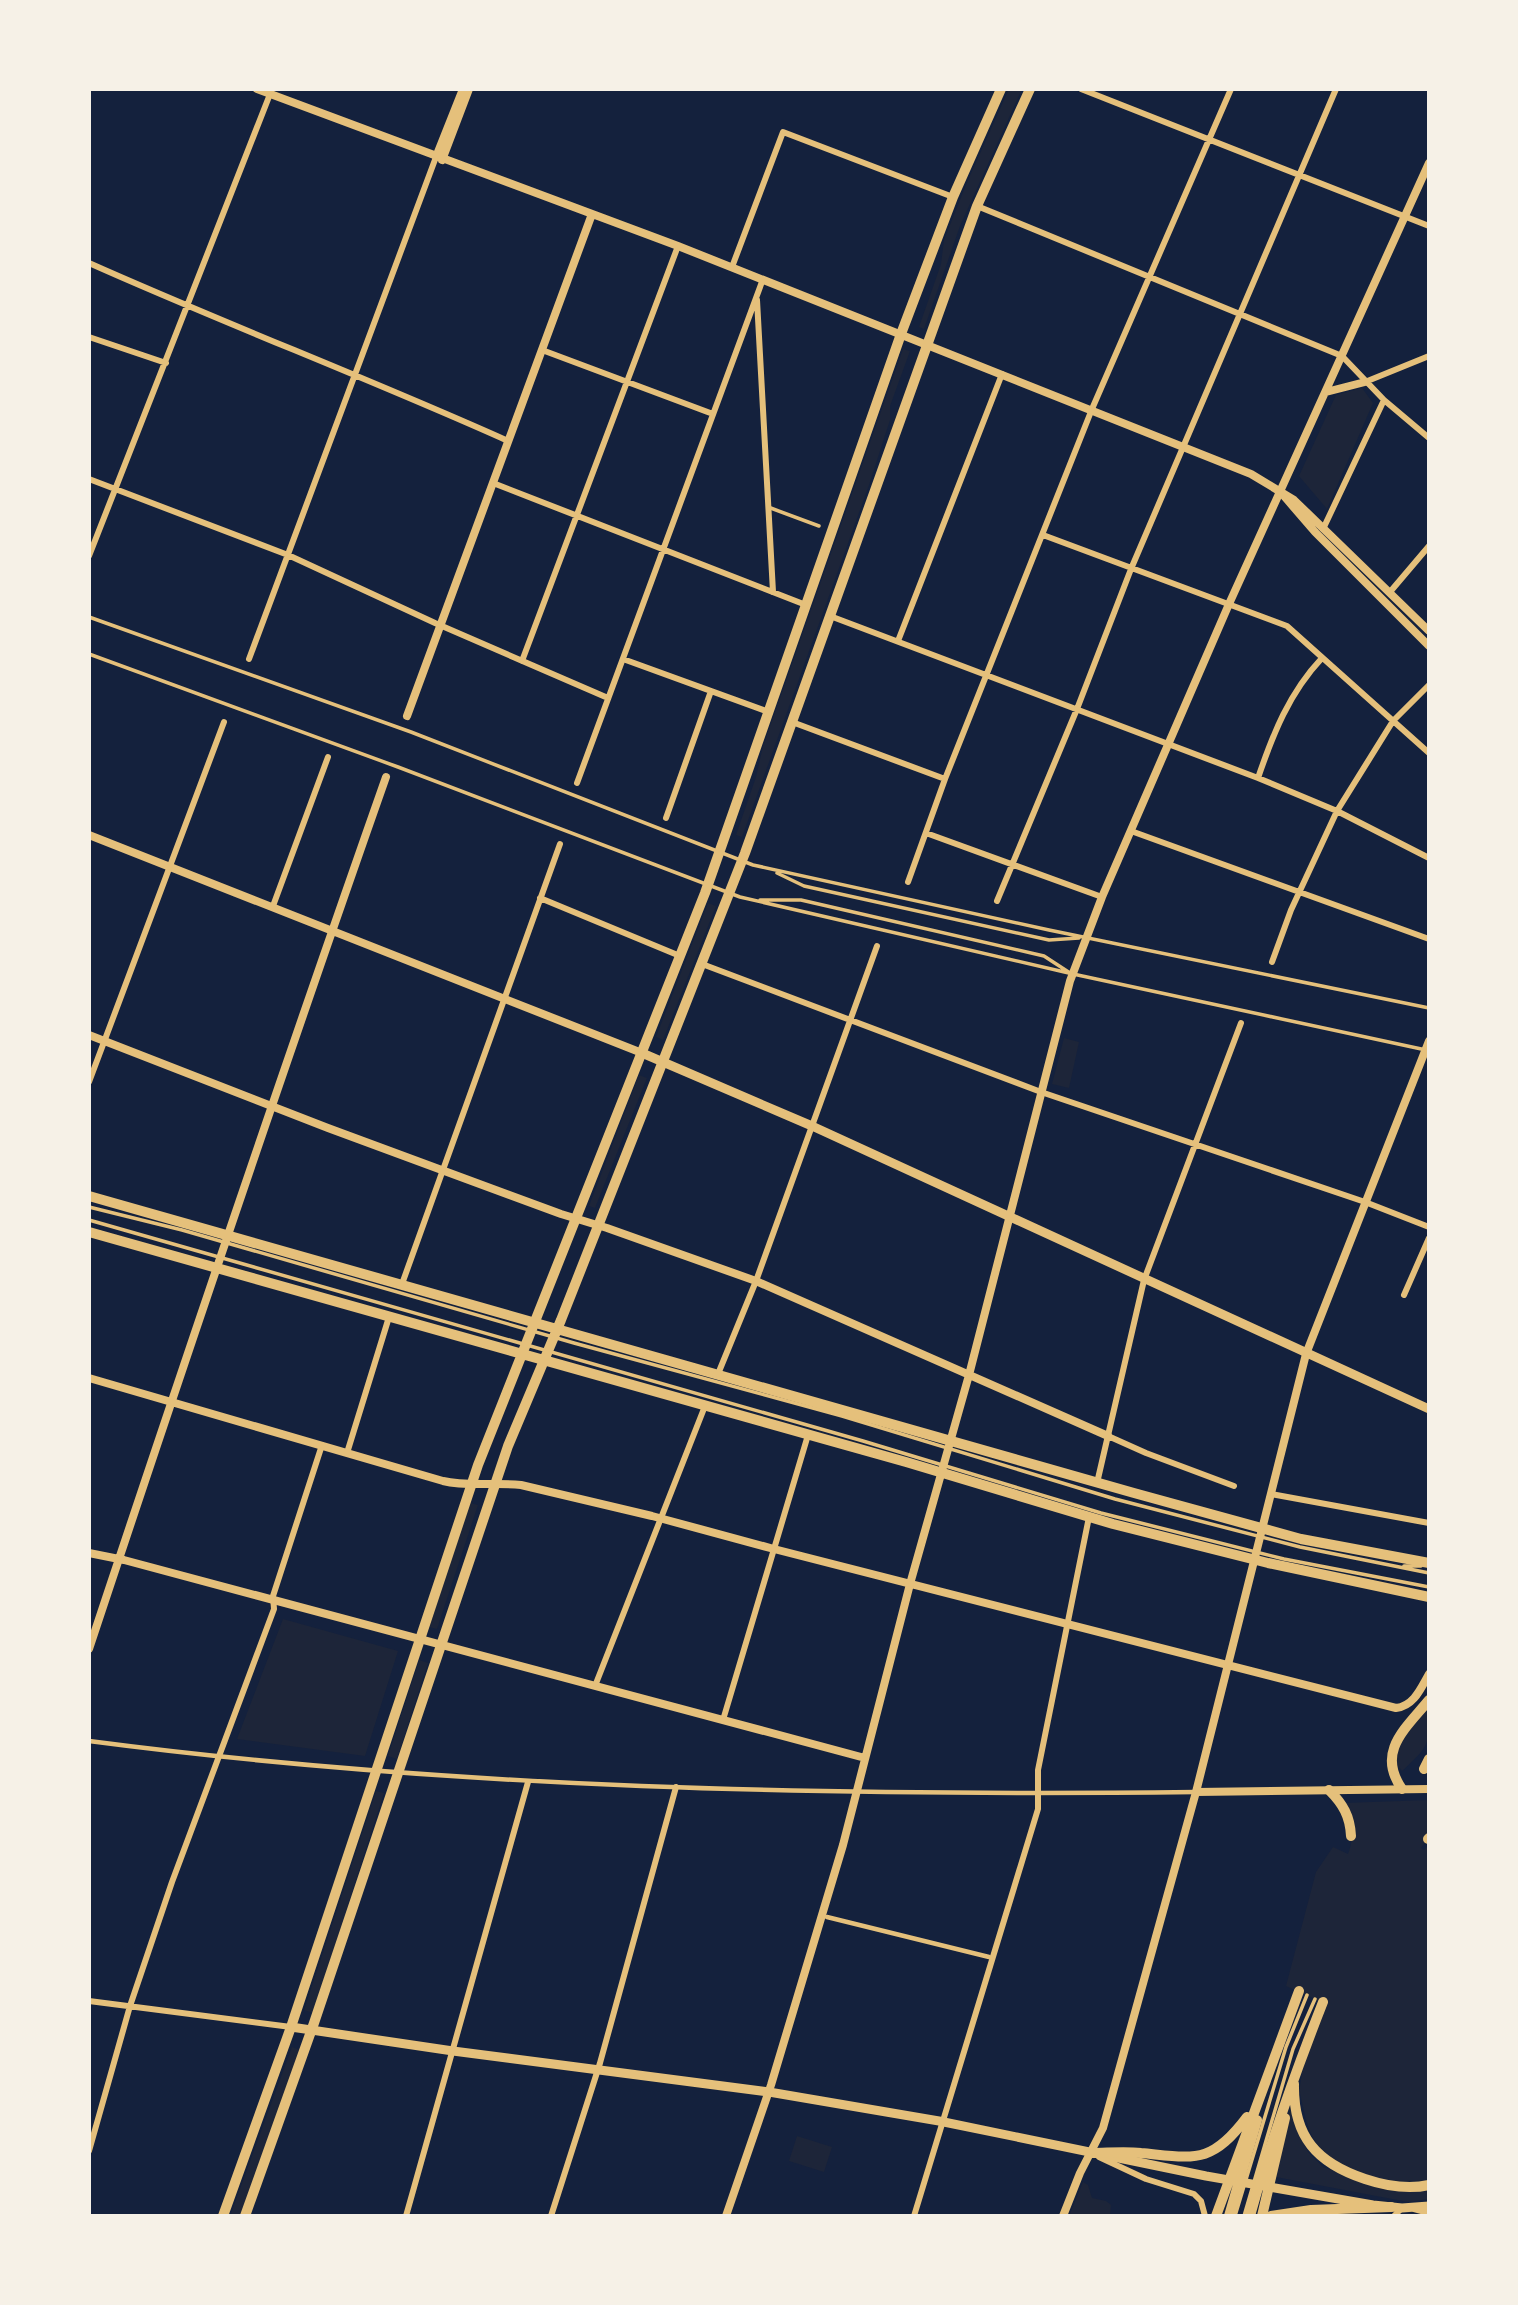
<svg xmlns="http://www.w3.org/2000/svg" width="1518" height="2305" viewBox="0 0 1518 2305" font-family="'Roboto Condensed',sans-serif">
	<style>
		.green { fill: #1d2539 }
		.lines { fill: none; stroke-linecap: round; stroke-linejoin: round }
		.service { stroke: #e5c07b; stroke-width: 3.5 }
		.pedestrian { stroke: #e5c07b; stroke-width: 4.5 }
		.minor { stroke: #e5c07b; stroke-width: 6 }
		.tertiary { stroke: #e5c07b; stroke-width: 8 }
		.secondary { stroke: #e5c07b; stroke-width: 9 }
		.primary { stroke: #e5c07b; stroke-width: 10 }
	</style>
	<rect width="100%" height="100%" fill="#14213d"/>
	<path class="green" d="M 1009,89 L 1022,89 L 960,226 L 924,329 L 919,327 L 941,264 L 944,240 L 968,180 Z
		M 903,349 L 910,351 L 890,406 L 890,420 L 869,485 L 742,837 L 736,835 L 756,777 L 763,746 Z
		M 1362,388 L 1373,403 L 1327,509 L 1299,476 L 1336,395 Z
		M 708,903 L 716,906 L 663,1040 L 656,1037 Z
		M 1064,1038 L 1079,1042 L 1069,1088 L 1052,1084 Z
		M 639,1075 L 647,1078 L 595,1208 L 589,1206 Z
		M 470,1503 L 478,1505 L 437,1629 L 429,1627 Z
		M 283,1619 L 398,1651 L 365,1756 L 237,1739 Z
		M 419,1660 L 428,1663 L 397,1759 L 388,1756 Z
		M 1429,1704 C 1429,1744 1432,1743 1402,1771 L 1395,1763 L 1397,1747 Z
		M 376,1791 L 384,1793 L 313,2013 L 304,2010 Z
		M 1429,1800 L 1429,1838 L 1421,1848 L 1424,1850 L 1429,1845 L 1429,2181 C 1392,2185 1345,2176 1319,2147 C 1310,2136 1306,2121 1303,2107 C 1302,2101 1299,2093 1300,2086 C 1303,2058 1316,2031 1326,2004 L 1286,1986 L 1316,1872 L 1333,1847 L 1348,1854 C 1356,1833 1350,1822 1344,1803 Z
		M 292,2047 L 300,2050 L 240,2216 L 230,2216 Z
		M 1291,2104 L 1296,2128 L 1308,2152 L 1323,2167 L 1382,2188 L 1429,2188 L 1429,2199 L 1408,2202 L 1276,2177 Z
		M 797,2136 L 832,2147 L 824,2172 L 789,2161 Z
		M 1083,2182 L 1088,2185 L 1092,2198 L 1106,2201 L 1111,2205 L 1110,2216 L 1069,2216 Z"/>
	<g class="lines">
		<path class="service" d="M 768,507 L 819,526
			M 89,617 L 411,732 L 753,865 L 1049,930 L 1429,1008
			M 89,654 L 398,767 L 740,897 L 1073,974 L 1426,1050
			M 777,873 L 804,886 L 1049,940 L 1079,938
			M 760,900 L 801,900 L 1044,956 L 1070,973
			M 89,1207 L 182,1230 L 574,1343 L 842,1416 L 1115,1499 L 1300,1547 L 1429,1573
			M 89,1220 L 863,1441 L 1101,1513 L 1284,1559 L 1429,1587
			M 1404,1566 L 1421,1566
			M 1235,2216 L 1286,2047 L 1307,1995
			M 1244,2216 L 1293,2049 L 1315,1999"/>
		<path class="pedestrian" d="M 89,1741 C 456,1789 826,1796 1196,1792
			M 827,1917 L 989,1957"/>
		<path class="minor" d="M 1081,89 L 1429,226
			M 977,206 L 1342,356 L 1384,400 L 1429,438
			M 89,263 C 228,325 370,379 508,441
			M 732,267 L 783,132 L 953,197
			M 757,300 L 773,592
			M 89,337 L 166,363
			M 542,350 L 713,414
			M 1365,382 L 1429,356
			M 89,479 L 288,555 L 435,623 L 608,698
			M 493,483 L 806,605
			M 1324,527 L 1384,400
			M 1043,535 L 1287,626 L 1429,753
			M 89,556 L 272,89
			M 1390,592 L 1429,546
			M 830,616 L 1258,778 L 1337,811 L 1429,858
			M 898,641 L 1002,374
			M 249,659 L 436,157
			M 623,659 L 769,712
			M 522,661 L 678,246
			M 792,722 L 945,779
			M 1258,778 C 1273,734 1289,693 1322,658
			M 577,783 L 763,279
			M 666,818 L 711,691
			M 1131,831 L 1429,939
			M 926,833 L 1102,897
			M 908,882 L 945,779 L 1092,409 L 1231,89
			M 540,898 L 680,956
			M 997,901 L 1077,709 L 1131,569 L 1336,89
			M 273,906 L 328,757
			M 1272,962 L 1291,910 L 1337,811 L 1393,721 L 1429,685
			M 702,964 L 1041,1092 L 1365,1202 L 1429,1227
			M 89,1082 L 224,722
			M 402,1284 L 560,844
			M 1404,1295 L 1429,1238
			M 718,1374 L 756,1281 L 877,946
			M 1108,1436 L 1146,1453 L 1234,1486
			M 347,1453 L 389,1317
			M 1097,1483 L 1144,1280 L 1241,1023
			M 1271,1494 L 1429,1523
			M 595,1686 L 705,1406
			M 723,1720 L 808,1435
			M 89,2001 L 291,2027
			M 89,2151 L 130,2006 L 172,1882 L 274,1609 L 273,1596 L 322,1445
			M 1099,2157 L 1146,2179 L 1194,2194 L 1201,2201 L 1205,2216
			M 1414,2209 L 1429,2213
			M 406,2216 L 528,1782
			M 551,2216 L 600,2063 L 676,1787
			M 914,2216 L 1038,1809 L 1038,1770 L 1089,1517
			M 1394,2216 L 1402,2208"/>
		<path class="tertiary" d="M 257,89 L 678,246 L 1251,474 L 1294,500 L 1429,631
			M 436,157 L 463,89
			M 442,160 L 469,89
			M 1326,392 L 1365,382
			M 1284,496 L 1315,532 L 1429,646
			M 407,716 L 592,214
			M 89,835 L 642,1053
			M 89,1035 L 328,1128 L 561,1214 L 607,1228 L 756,1281 L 1108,1436
			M 89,1378 L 443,1481 C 468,1487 495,1482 521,1485 L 652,1516 L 774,1549 L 1396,1708 C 1414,1706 1421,1688 1429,1674
			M 89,1553 L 124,1560 L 865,1758
			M 89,1649 C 186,1357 284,1067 386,777
			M 1196,1792 L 1429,1789
			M 726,2216 L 771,2085 L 843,1845 L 910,1584 L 969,1375 L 1070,981 L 1102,897 L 1229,604 L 1429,163
			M 1063,2216 L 1080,2173 L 1103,2128 L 1196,1792 L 1306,1354 L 1429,1041"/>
		<path class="secondary" d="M 642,1053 L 812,1126 L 1429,1409
			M 291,2027 L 453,2051 L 769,2092 L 939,2121 L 1206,2176 L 1373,2205 L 1402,2208 L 1429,2206"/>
		<path class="primary" d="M 89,1196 L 1134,1493 L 1301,1539 L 1429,1563
			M 89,1232 L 906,1462 L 1113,1524 L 1268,1563 L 1429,1597
			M 1424,1769 L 1429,1759
			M 1402,1789 C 1376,1752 1405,1729 1429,1700
			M 1329,1790 C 1343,1804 1350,1816 1351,1836
			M 1428,1839 L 1429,1838
			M 1294,2084 C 1293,2137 1317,2163 1365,2179 C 1386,2186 1407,2190 1429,2185
			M 1091,2153 C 1107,2153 1124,2151 1141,2153 C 1195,2158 1211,2165 1247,2117
			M 223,2216 L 291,2027 L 478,1465 L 705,893 L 901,334 L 953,197 L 1001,89
			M 245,2216 L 314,2023 L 508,1446 L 561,1320 L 745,853 L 977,206 L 1030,89
			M 1216,2216 L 1299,1991
			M 1229,2216 L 1257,2120
			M 1250,2216 C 1270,2143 1295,2073 1323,2002
			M 1262,2216 L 1285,2118
			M 1271,2216 L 1311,2210 L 1391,2207"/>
	</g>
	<rect width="1518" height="2305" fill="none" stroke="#f6f1e7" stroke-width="182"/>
</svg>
